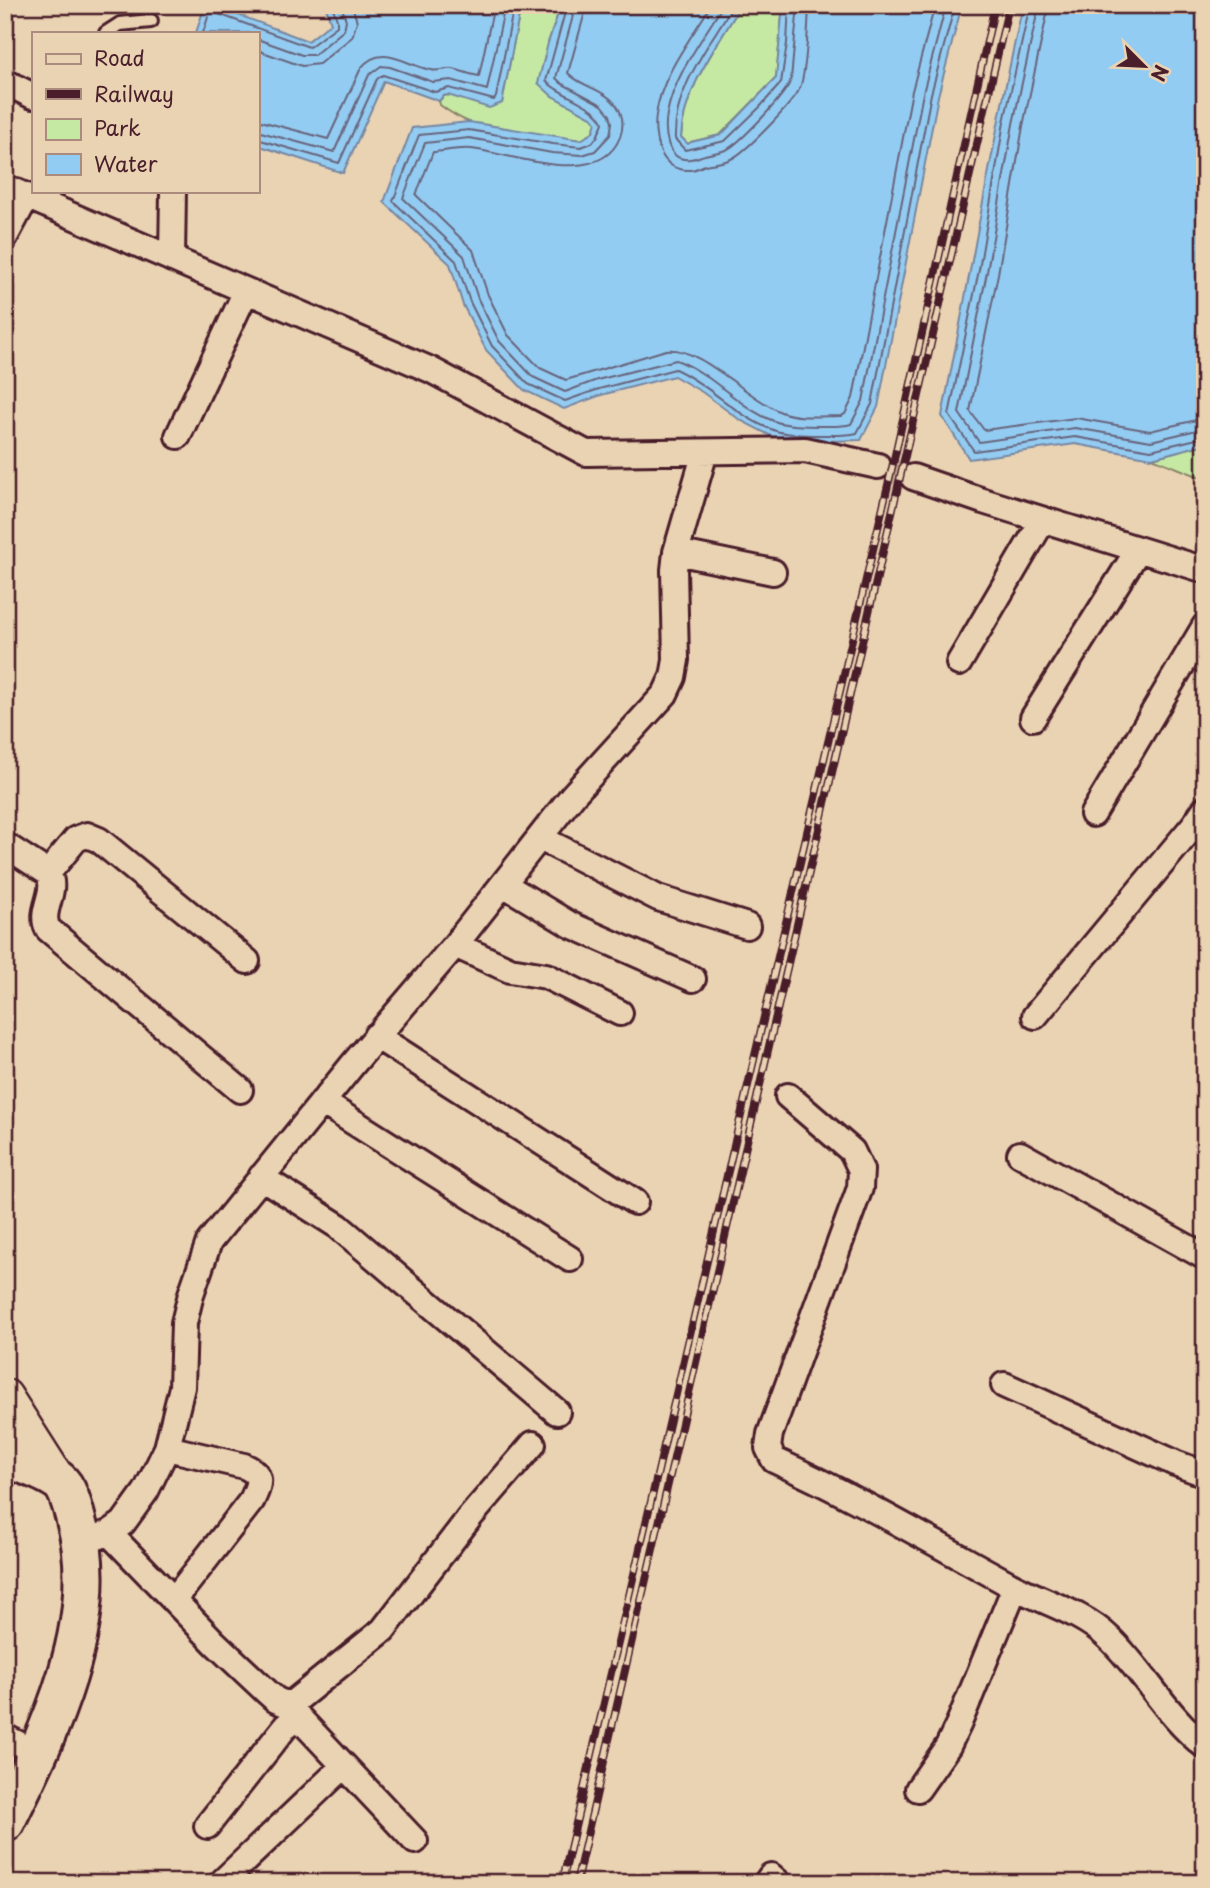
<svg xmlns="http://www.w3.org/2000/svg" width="1210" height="1888" viewBox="0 0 1210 1888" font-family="'Playpen Sans',sans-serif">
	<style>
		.green { fill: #c5e9a3; stroke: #888467; stroke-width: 2 }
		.water { fill: #93ccf2; stroke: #7687a2; stroke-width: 2 }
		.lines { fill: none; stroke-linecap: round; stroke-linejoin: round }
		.shore { stroke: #67647b; stroke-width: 2 }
		.street-tunnel { stroke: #caaf98; stroke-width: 24; stroke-dasharray: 24 12; stroke-linecap: butt }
		.lane-casing { stroke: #4a1f2b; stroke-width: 18 }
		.street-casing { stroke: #4a1f2b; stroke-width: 30 }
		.secondary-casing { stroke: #4a1f2b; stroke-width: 38 }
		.primary-casing { stroke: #4a1f2b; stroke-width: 44 }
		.lane { stroke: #ead3b3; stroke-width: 12 }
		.street { stroke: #ead3b3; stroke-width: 24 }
		.secondary { stroke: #ead3b3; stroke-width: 33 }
		.primary { stroke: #ead3b3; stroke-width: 38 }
		.rail-casing { stroke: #4a1f2b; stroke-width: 8 }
		.rail { stroke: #ead3b3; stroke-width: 5; stroke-dasharray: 16; stroke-linecap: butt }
	</style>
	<rect width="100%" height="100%" fill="#ead3b3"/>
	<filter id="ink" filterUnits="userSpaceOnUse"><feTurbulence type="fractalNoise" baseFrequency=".0143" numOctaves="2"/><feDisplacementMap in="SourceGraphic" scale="14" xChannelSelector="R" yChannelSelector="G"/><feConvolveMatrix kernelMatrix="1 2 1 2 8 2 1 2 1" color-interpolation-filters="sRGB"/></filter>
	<g filter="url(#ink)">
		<path class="green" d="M 521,5 L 561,5 L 548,43 L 597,122 C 595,130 591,136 583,139 C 573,142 481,127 469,122 C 459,118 448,111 440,105 L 439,101 L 444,96 L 448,95 L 502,103 Z
			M 741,5 L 783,5 L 776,78 L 720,135 L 691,142 L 688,145 L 681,137 C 684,87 717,47 741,5 Z
			M 1205,444 L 1205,479 L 1152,458 Z"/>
		<path class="water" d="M 205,5 L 212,5 L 308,41 L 331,23 L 325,5 L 521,5 L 502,103 L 489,108 L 448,95 L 443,96 L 439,101 L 384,81 L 343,173 L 257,145 L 257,33 L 196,33 Z
			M 561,5 L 741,5 C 717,47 684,87 681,137 L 688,144 L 691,142 L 721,135 L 776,78 L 783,5 L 962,5 L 938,96 L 878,407 L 861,440 L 797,442 L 773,437 L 740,420 L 702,392 L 674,376 L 601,395 L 564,409 L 524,390 L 486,350 L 463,305 L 450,264 L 384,202 L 412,128 L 469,122 L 581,140 L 593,132 L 596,122 L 593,118 L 552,96 L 538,83 L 548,43 Z
			M 1023,5 L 1205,5 L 1205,444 L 1152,458 L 1075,444 L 969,459 L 942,416 C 970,279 992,141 1023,5 Z"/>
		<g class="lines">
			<path class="shore" d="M 567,5 L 546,81 C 560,96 598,105 603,123 L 597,137 L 592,143 L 581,147 L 553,144 L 469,130 L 419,135 L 393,201 L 456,261 L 470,302 L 492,346 L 528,384 L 565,401 L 599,389 L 675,369 C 711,385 738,419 776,431 C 790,435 805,435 819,435 C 832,435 845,436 857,433 L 872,404 L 931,94 L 955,5
				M 576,5 L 556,78 L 561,83 L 602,105 L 610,115 L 612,123 L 610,135 L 595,151 L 582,155 L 552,153 L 469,138 L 425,143 L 403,198 L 464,256 L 478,299 L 499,341 L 533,377 L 565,392 L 597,380 L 676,360 C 715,374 741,412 780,423 C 793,426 806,426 819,426 C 830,426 841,427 851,424 L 863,401 L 923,93 L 946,5
				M 587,5 L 568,73 C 581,87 605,89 617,106 C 623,115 624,126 620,137 C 600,190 511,153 471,149 C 459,148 445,151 433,152 L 416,195 L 473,250 L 488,295 L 508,335 L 540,368 L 566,380 L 666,350 C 699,345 748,399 781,412 C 799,419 822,416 841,416 L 845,414 L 853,398 L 912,91 L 935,5
				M 711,5 C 691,39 661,75 656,115 C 653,138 660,172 690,170 C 696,170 700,167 705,165 C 714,163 723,163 731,159 C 746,152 791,105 799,90 C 807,74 808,25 809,5
				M 723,5 C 703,39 674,75 667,114 C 664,131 666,162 690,159 C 696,159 700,156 705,155 C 712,153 720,152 726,150 C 739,144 788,93 791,79 L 798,5
				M 733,5 C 709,46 673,89 675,139 L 685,150 L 725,141 L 760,107 L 781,83 L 787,43 L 789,5
				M 1030,5 L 1004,122 L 979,270 L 949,415 L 974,451 L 1075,437 L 1151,450 L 1205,437
				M 1039,5 L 1013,124 L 987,272 L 959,413 L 979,442 L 1075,428 L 1151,441 L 1205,428
				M 1049,5 L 1023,126 L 998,274 L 970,411 L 984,430 L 1076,418 L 1150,431 L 1205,418
				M 203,33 L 209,14 L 213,12 L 309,47 L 337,26 L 337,20 L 332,5
				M 257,39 L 302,55 L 314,55 L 344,30 L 346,20 L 341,5
				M 257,50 L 302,66 L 319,64 L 352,37 L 357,22 L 352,5
				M 257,120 L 328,139 L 361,68 C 382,42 407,66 431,70 C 438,72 446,68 453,69 C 462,71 471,75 479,76 L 494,5
				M 257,131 L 334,152 L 369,75 L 381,66 L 390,67 L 433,82 L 451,80 L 487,90 L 505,5
				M 257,139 L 339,163 L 377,79 L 383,75 L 435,92 L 449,88 L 494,100 L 496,97 L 514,5"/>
			<path class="street-tunnel" d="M 878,466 L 913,477"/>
			<defs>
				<path id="lane" d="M 106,33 L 120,24 L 151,21"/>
				<path id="street" d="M 5,82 L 33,96
					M 5,187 L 431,370 L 586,453 L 805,450 L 878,466
					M 5,237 L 27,196
					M 172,259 L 173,191
					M 178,436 L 246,291
					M 913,477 L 983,501 L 1205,570
					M 676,552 L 773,572
					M 959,663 L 1043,520
					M 1033,718 L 1138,550
					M 1093,814 L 1205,626
					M 540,838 L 658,898 L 747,926
					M 5,845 L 48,873 C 59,892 38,910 48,929 L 240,1090
					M 48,873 L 76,839 L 87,835 L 99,840 L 247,961
					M 503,884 L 571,925 L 693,979
					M 455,945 L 510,970 L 546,976 L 620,1013
					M 1035,1016 L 1194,825 L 1205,809
					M 376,1036 L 635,1202
					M 788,1096 L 852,1151 L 861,1170 L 860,1188 L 770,1434 L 768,1448 L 774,1460 C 856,1497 932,1542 1011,1585 C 1043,1602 1082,1612 1109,1638 C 1144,1671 1166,1716 1205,1746
					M 322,1102 L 570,1259
					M 1020,1154 L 1205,1257
					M 261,1177 L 338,1226 L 557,1412
					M 1004,1385 L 1175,1463 L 1205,1474
					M 167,1448 L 244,1466 C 263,1474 260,1483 252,1500 L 174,1600
					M 109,1533 L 215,1643 L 267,1692 L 276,1700 L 286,1704 L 295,1701 L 383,1630 L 470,1517 L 533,1444
					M 82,1542 L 109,1533 L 123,1523 L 146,1491 L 167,1448 L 182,1387 L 184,1323 L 191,1294 L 209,1242 L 354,1063 L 455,945 L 573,795 L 665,694 L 673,677 L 676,660 L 674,570 L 676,552 L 705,452
					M 286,1704 L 415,1841
					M 5,1737 L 38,1754
					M 918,1789 L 948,1746 L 959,1723 L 1015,1587
					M 207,1826 L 286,1726 L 298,1716
					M 221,1883 L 344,1766
					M 766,1883 L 771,1876 L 779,1883"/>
				<path id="secondary" d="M 5,1396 L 60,1482"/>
				<path id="primary" d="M 5,1456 C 22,1464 44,1470 59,1481 C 68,1488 73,1509 76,1520 C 104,1620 49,1733 5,1822"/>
			</defs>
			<use href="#lane" class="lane-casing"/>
			<use href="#street" class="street-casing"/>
			<use href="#secondary" class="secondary-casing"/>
			<use href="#primary" class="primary-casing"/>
			<use href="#lane" class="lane"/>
			<use href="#street" class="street"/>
			<use href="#secondary" class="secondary"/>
			<use href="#primary" class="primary"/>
			<defs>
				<path id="rail" d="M 562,1883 L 895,455 L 995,5
					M 576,1883 L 1009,5"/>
			</defs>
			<use href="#rail" class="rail-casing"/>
			<use href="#rail" class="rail"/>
		</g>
	</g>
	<rect width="1210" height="1888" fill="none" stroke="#ead3b3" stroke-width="28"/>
	<rect x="14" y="14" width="1182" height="1860" fill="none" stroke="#4a1f2b" stroke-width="2.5" filter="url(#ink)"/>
	<rect x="32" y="32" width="228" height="161" fill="#ead3b3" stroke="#aa8b7d" stroke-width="2"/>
	<rect x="46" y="54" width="35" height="10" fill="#ead3b3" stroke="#aa8b7d" stroke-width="2"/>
	<text x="94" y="66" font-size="21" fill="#4a1f2b">Road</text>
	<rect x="46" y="89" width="35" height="10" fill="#4a1f2b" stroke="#aa8b7d" stroke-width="2"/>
	<text x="94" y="102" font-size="21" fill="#4a1f2b">Railway</text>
	<rect x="46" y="119" width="35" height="21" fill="#c5e9a3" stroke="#aa8b7d" stroke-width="2"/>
	<text x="94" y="136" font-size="21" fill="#4a1f2b">Park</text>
	<rect x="46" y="154" width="35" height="21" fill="#93ccf2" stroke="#aa8b7d" stroke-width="2"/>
	<text x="94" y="172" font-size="21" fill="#4a1f2b">Water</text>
	<g transform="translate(1144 66) rotate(114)" stroke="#ead3b3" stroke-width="5" paint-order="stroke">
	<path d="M0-5L12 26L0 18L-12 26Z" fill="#4a1f2b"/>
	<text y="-10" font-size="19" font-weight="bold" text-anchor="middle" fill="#4a1f2b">N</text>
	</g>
</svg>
